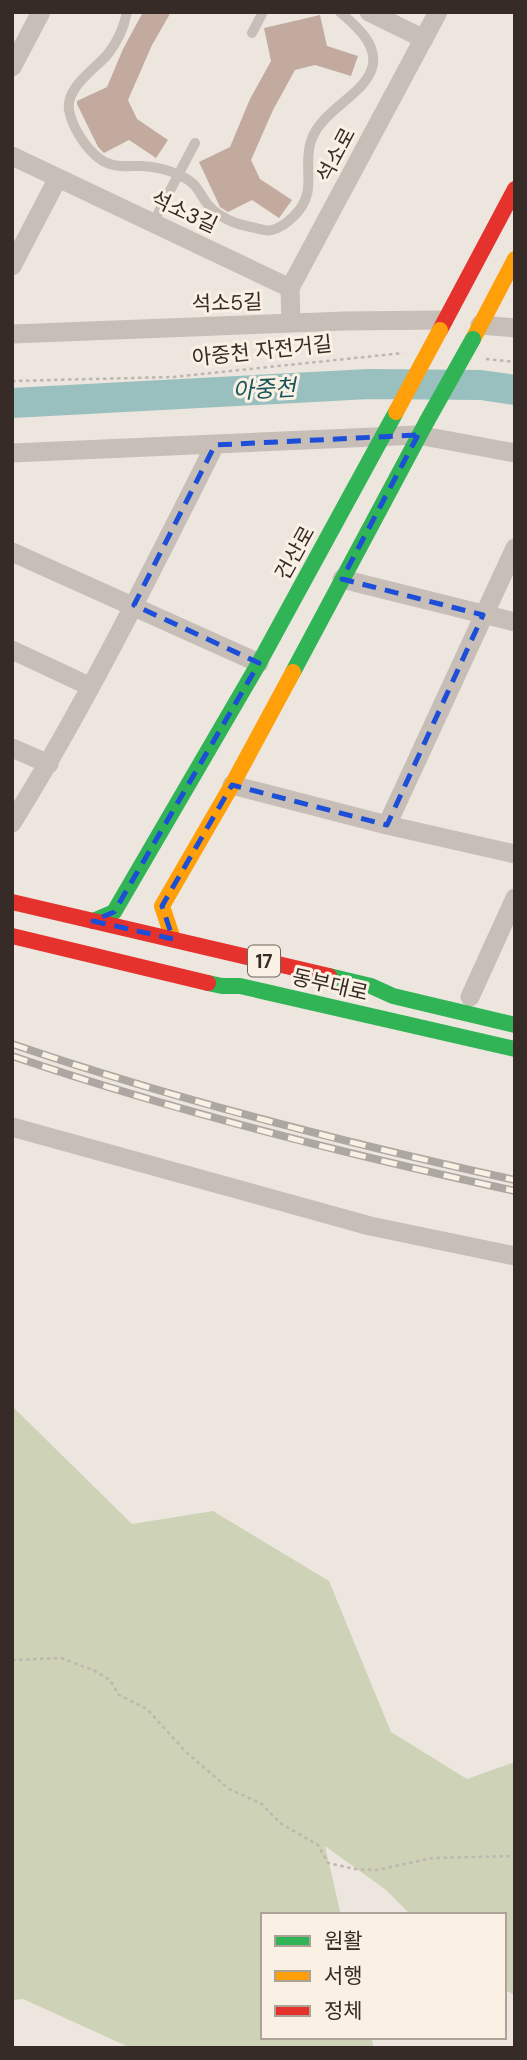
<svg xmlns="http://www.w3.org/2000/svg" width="527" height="2060" viewBox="0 0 527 2060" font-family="'DM Sans','Noto Sans KR',sans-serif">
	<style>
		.green { fill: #ced3b7 }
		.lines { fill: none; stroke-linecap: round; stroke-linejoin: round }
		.river { stroke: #99c0bf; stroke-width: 30 }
		.building { fill: #c2aa9e }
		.path { stroke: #beb6b0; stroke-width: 2.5; stroke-dasharray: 3.5 3.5; stroke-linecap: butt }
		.lane { stroke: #c6beb7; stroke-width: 10 }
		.street { stroke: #c6beb7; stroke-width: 19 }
		.fast { stroke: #30b455; stroke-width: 16 }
		.slow { stroke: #ff9f0a; stroke-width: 16 }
		.jam { stroke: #e5322d; stroke-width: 16 }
		.rail-casing { stroke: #ada7a2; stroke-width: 8 }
		.rail { stroke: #faf1e4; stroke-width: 5; stroke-dasharray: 16; stroke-linecap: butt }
		.fast-bridge { stroke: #30b455; stroke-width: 16 }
		.slow-bridge { stroke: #ff9f0a; stroke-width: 16 }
		.marked { fill: none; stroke: #1d4ed8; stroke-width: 5; stroke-dasharray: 14 9; stroke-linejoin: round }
		.labels { text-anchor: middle; stroke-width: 6; stroke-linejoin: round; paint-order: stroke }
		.shield { fill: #faf1e4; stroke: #71665f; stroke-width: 2 }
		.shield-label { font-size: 19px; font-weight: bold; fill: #362b26 }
		.street-label { font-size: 21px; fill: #362b26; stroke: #faf1e4 }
		.water-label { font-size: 23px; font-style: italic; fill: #18555a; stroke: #faf1e4 }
	</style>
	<rect width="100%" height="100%" fill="#ede6de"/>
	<path class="green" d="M 12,1406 L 132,1524 L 213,1511 L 329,1581 L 391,1732 L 467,1779 L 515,1762 L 515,1995 L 504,1990 L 504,1915 L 411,1915 L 386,1890 L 325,1846 L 341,1915 L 263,1915 L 263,2037 L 371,2037 L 374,2048 L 131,2048 L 23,1999 L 12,2000 Z"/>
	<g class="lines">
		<path class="river" d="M 12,403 L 369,384 L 481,385 L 515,390"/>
	</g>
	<path class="building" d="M 143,12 L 171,12 L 152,45 L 128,100 L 137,119 L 168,140 L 156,158 L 129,140 L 104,153 L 98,147 L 77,104 L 77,101 L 107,87 L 123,49 Z
		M 320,15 L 327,46 L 358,56 L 351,76 L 315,65 L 295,70 L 273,110 L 251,160 L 260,179 L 292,200 L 279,218 L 252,200 L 228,212 L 220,207 L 199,162 L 230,147 L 250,99 L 271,61 L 264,28 Z"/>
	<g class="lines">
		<path class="path" d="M 486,359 L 515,362
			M 12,381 L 173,377 L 403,353
			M 12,1660 L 61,1658 L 93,1670 L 110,1680 L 119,1695 L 147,1709 L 186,1752 L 229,1789 L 262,1804 L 280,1823 L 318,1845 L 328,1863 L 355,1869 L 377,1870 L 432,1858 L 515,1856"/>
		<path class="lane" d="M 127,12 C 124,27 117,43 107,55 C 94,70 66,87 69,110 C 72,127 86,149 100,159 C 112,168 126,166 140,166 C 153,166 170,170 181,176 C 199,184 198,193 209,206 C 221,219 235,224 251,227 C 257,228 266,232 272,230 C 280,228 288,222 294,216 C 319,192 302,168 311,141 C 322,108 368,94 373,64 C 376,42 355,25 340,12
			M 252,33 L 263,12
			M 153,223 L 195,143"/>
		<path class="street" d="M 369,12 L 424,39
			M 12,67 L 41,12
			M 12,156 L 290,288
			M 12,266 L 58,178
			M 291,323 L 290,288 L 438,12
			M 480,325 L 515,328
			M 12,334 L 345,321 L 444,320
			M 12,453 L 418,435 L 515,453
			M 12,552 L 259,663
			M 342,579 L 515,622
			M 12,650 L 89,686
			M 12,748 L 49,764
			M 232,785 L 387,825 L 515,854
			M 12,823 C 87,702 151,572 215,445
			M 387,825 L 515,548
			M 470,997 L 515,898
			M 12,1127 L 370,1226 L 515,1256"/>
		<path class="fast" d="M 293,672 L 427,421
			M 93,921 L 114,912 L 259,663 L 396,412
			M 329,976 L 371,986 L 393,996 L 515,1025
			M 208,983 L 222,986 L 240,986 L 515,1049"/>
		<path class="slow" d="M 473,339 L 515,259
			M 173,939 L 162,906 L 232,785 L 293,672"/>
		<path class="jam" d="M 440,330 L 515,189
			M 12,902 L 329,976
			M 12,936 L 208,983"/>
		<defs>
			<path id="rail" d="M 12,1044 C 177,1100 345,1143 515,1180
				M 12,1056 C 177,1112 345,1154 515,1191"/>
		</defs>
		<use href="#rail" class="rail-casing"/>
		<use href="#rail" class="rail"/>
		<path class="fast-bridge" d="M 427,421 L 473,339"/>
		<path class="slow-bridge" d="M 396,412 L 440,330"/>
	</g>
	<path class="marked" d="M 418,435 L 342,579 L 483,615 L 387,825 L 232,785 L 162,906 L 173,939 L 93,921 L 114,912 L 259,663 L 134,605 L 215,445 Z"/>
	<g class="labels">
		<rect class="shield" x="248" y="945.5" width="32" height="31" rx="5"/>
		<g class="shield-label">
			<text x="264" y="968">17</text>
		</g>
		<g class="street-label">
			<text transform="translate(336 155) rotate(-62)" y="7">석소로</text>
			<text transform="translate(184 212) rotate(25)" y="7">석소3길</text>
			<text transform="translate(227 303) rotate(-2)" y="7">석소5길</text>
			<text transform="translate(262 351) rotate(-6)" y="7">아중천 자전거길</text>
			<text transform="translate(295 553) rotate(-61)" y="7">건산로</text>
			<text transform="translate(330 985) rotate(13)" y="7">동부대로</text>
		</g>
		<g class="water-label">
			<text transform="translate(264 389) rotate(-3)" y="8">아중천</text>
		</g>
	</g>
	<rect width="527" height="2060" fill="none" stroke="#362b26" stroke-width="28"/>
	<rect x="261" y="1913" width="245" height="126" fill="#faf1e4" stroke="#aca298" stroke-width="2"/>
	<rect x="275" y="1936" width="35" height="10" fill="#30b455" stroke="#aca298" stroke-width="2"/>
	<text x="324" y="1948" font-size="21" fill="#362b26">원활</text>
	<rect x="275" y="1971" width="35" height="10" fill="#ff9f0a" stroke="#aca298" stroke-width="2"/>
	<text x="324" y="1983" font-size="21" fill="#362b26">서행</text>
	<rect x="275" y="2006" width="35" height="10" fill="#e5322d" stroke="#aca298" stroke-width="2"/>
	<text x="324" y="2018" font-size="21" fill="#362b26">정체</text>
</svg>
